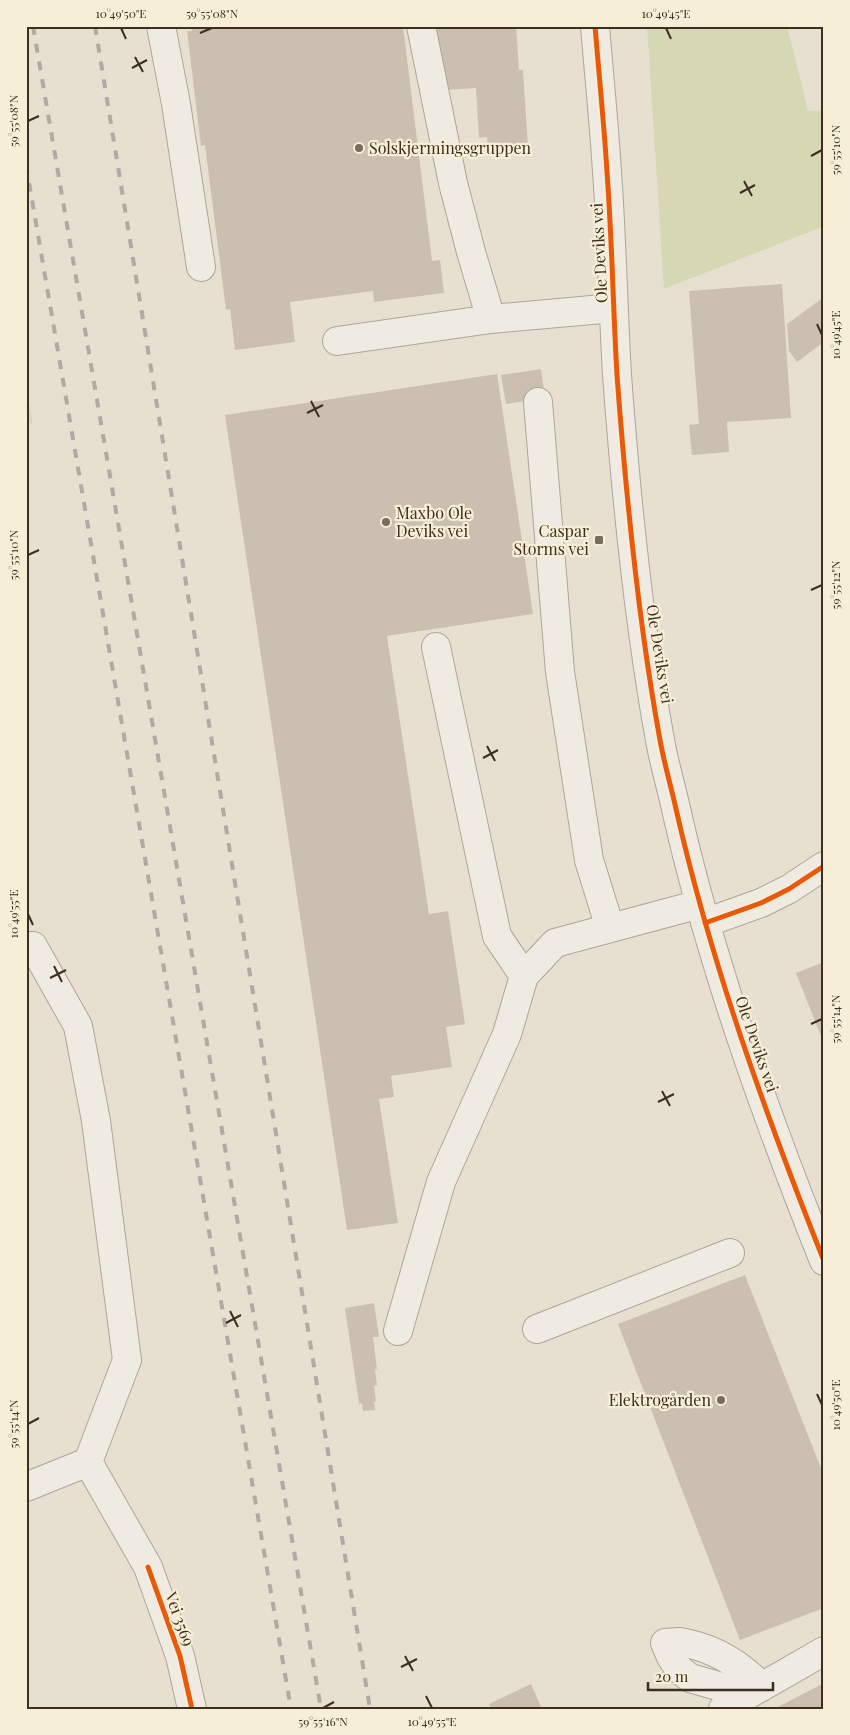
<svg xmlns="http://www.w3.org/2000/svg" width="850" height="1735" viewBox="0 0 850 1735" font-family="'Playfair Display',serif">
	<style>
		.green { fill: #d6d7b3 }
		.building { fill: #cbbfb2 }
		.lines { fill: none; stroke-linecap: round; stroke-linejoin: round }
		.minor-casing { stroke: #ada599; stroke-width: 30 }
		.minor { stroke: #efebe3; stroke-width: 28 }
		.rail { stroke: #afaaa2; stroke-width: 4; stroke-dasharray: 9 9; stroke-linecap: butt }
		.cycleway-casing { stroke: #f7eed8; stroke-width: 8 }
		.cycleway { stroke: #e8590c; stroke-width: 5 }
		.ticks { fill: none; stroke: #3d2e20; stroke-width: 2 }
		.poi-dot { fill: #786c5e; stroke: #f7eed8; stroke-width: 2 }
		.labels { text-anchor: middle; stroke-width: 4.5; stroke-linejoin: round; paint-order: stroke }
		.poi-label { font-size: 16px; fill: #3d2e20; stroke: #f7eed8; text-anchor: start }
		.street-label { font-size: 16px; fill: #3d2e20; stroke: #f7eed8 }
		.neatline { fill: none; stroke: #3d2e20; stroke-width: 2 }
		.ticks-label { font-size: 12px; text-anchor: middle; fill: #3d2e20 }
	</style>
	<rect width="100%" height="100%" fill="#e7e0d1"/>
	<path class="green" d="M 647,26 L 787,26 L 808,111 L 824,110 L 824,226 L 664,289 Z
		M 26,384 L 33,426 L 26,419 Z"/>
	<path class="building" d="M 191,26 L 403,26 L 432,261 L 440,260 L 444,293 L 374,302 L 373,291 L 290,302 L 295,342 L 235,350 L 230,309 L 226,310 L 205,145 L 201,146 L 187,31 L 192,31 Z
		M 436,26 L 516,26 L 519,70 L 523,70 L 528,147 L 488,150 L 487,137 L 479,138 L 476,88 L 445,90 Z
		M 807,26 L 824,26 L 824,29 L 807,28 Z
		M 782,284 L 791,418 L 727,422 L 729,452 L 692,455 L 689,425 L 699,424 L 689,291 Z
		M 824,297 L 824,342 L 797,362 L 789,351 L 787,324 Z
		M 541,369 L 545,398 L 506,404 L 501,375 Z
		M 497,374 L 533,614 L 387,636 L 429,914 L 448,911 L 465,1024 L 446,1027 L 452,1067 L 391,1076 L 394,1097 L 379,1099 L 398,1223 L 347,1230 L 225,415 Z
		M 824,962 L 824,1044 L 796,973 Z
		M 745,1275 L 824,1476 L 824,1608 L 740,1640 L 618,1324 Z
		M 374,1303 L 379,1337 L 373,1337 L 377,1369 L 375,1369 L 377,1385 L 374,1386 L 376,1401 L 374,1402 L 375,1410 L 363,1411 L 362,1403 L 359,1404 L 345,1308 Z
		M 824,1683 L 824,1709 L 774,1709 Z
		M 531,1684 L 542,1709 L 491,1709 L 489,1704 Z"/>
	<g class="lines">
		<defs>
			<path id="minor" d="M 161,26 L 176,104 L 201,267
				M 421,26 L 453,183 L 471,252 L 491,319
				M 595,26 C 599,75 604,123 607,172 C 612,239 613,307 617,375 C 626,497 638,620 660,740 C 664,763 671,786 676,809 C 711,963 765,1113 824,1261
				M 337,341 L 491,319 L 614,308
				M 538,402 L 560,672 L 589,860 L 610,928
				M 436,647 L 497,936 L 524,976
				M 705,923 L 761,903 L 789,889 L 824,866
				M 26,946 L 33,946 L 78,1026 L 96,1121 L 127,1360 L 88,1462 L 148,1567 L 180,1656 L 192,1709
				M 537,1329 L 730,1253
				M 398,1331 L 441,1182 L 507,1034 L 524,976 L 555,943 L 700,904
				M 26,1487 L 88,1462
				M 680,1642 C 712,1647 740,1664 762,1687 L 725,1688 L 690,1678 L 679,1669 L 671,1657 L 665,1643 Z
				M 723,1709 L 824,1651"/>
		</defs>
		<use href="#minor" class="minor-casing"/>
		<use href="#minor" class="minor"/>
		<path class="rail" d="M 33,26 L 321,1709
			M 95,26 L 370,1709
			M 26,165 L 291,1709"/>
		<defs>
			<path id="cycleway" d="M 595,26 C 599,75 604,123 607,172 C 612,239 613,307 617,375 C 626,497 638,620 660,740 C 664,763 671,786 676,809 C 711,963 765,1113 824,1261
				M 705,923 L 761,903 L 789,889 L 824,866
				M 148,1567 L 180,1656 L 192,1709"/>
		</defs>
		<use href="#cycleway" class="cycleway-casing"/>
		<use href="#cycleway" class="cycleway"/>
	</g>
	<path class="ticks" d="M 121,28 L 126,39M 666,28 L 671,39M 200,33 L 212,28M 135,57 L 143,72M 132,68 L 147,60M 28,121 L 39,116M 811,156 L 822,150M 744,181 L 752,196M 740,193 L 755,185M 817,324 L 822,335M 311,401 L 319,417M 307,413 L 323,405M 28,555 L 39,550M 811,590 L 822,585M 487,746 L 495,761M 483,758 L 498,750M 28,914 L 33,925M 54,966 L 62,982M 50,978 L 66,970M 811,1024 L 822,1019M 662,1091 L 670,1106M 658,1102 L 674,1094M 230,1311 L 238,1327M 226,1323 L 241,1315M 817,1394 L 822,1405M 28,1424 L 39,1418M 405,1656 L 413,1671M 401,1667 L 417,1659M 426,1696 L 432,1708M 323,1708 L 334,1702"/>
	<g class="poi-dot">
		<circle cx="359" cy="148" r="5"/>
		<circle cx="386" cy="522" r="5"/>
		<rect x="594" y="535" width="10" height="10" rx="2.5"/>
		<circle cx="721" cy="1400" r="5"/>
	</g>
	<g class="labels">
		<g class="poi-label">
			<text x="369" y="154">Solskjermingsgruppen</text>
			<text x="396" y="519">Maxbo Ole<tspan x="396" dy="18">Deviks vei</tspan></text>
			<text x="589" y="537" text-anchor="end">Caspar<tspan x="589" dy="18">Storms vei</tspan></text>
			<text x="711" y="1406" text-anchor="end">Elektrogården</text>
		</g>
		<g class="street-label">
			<text transform="translate(599 253) rotate(-93)" y="6">Ole Deviks vei</text>
			<text transform="translate(660 654) rotate(81)" y="6">Ole Deviks vei</text>
			<text transform="translate(757 1044) rotate(71)" y="6">Ole Deviks vei</text>
			<text transform="translate(180 1619) rotate(70)" y="6">Vei 3569</text>
		</g>
	</g>
	<rect width="850" height="1735" fill="none" stroke="#f7eed8" stroke-width="55"/>
	<path d="M648 1682v8h125v-8" fill="none" stroke="#3d2e20" stroke-width="2.5"/>
	<text x="655" y="1682" font-size="15" fill="#3d2e20" stroke="#f7eed8" stroke-width="4" paint-order="stroke">20 m</text>
	<rect x="28" y="28" width="794" height="1680" class="neatline"/>
	<g class="ticks-label">
		<text x="121" y="18">10°49'50"E</text>
		<text x="212" y="18">59°55'08"N</text>
		<text x="666" y="18">10°49'45"E</text>
		<text transform="translate(14 121) rotate(-90)" y="4">59°55'08"N</text>
		<text transform="translate(836 150) rotate(-90)" y="4">59°55'10"N</text>
		<text transform="translate(836 335) rotate(-90)" y="4">10°49'45"E</text>
		<text transform="translate(14 555) rotate(-90)" y="4">59°55'10"N</text>
		<text transform="translate(836 585) rotate(-90)" y="4">59°55'12"N</text>
		<text transform="translate(14 914) rotate(-90)" y="4">10°49'55"E</text>
		<text transform="translate(836 1019) rotate(-90)" y="4">59°55'14"N</text>
		<text transform="translate(836 1405) rotate(-90)" y="4">10°49'50"E</text>
		<text transform="translate(14 1424) rotate(-90)" y="4">59°55'14"N</text>
		<text x="323" y="1726">59°55'16"N</text>
		<text x="432" y="1726">10°49'55"E</text>
	</g>
</svg>
